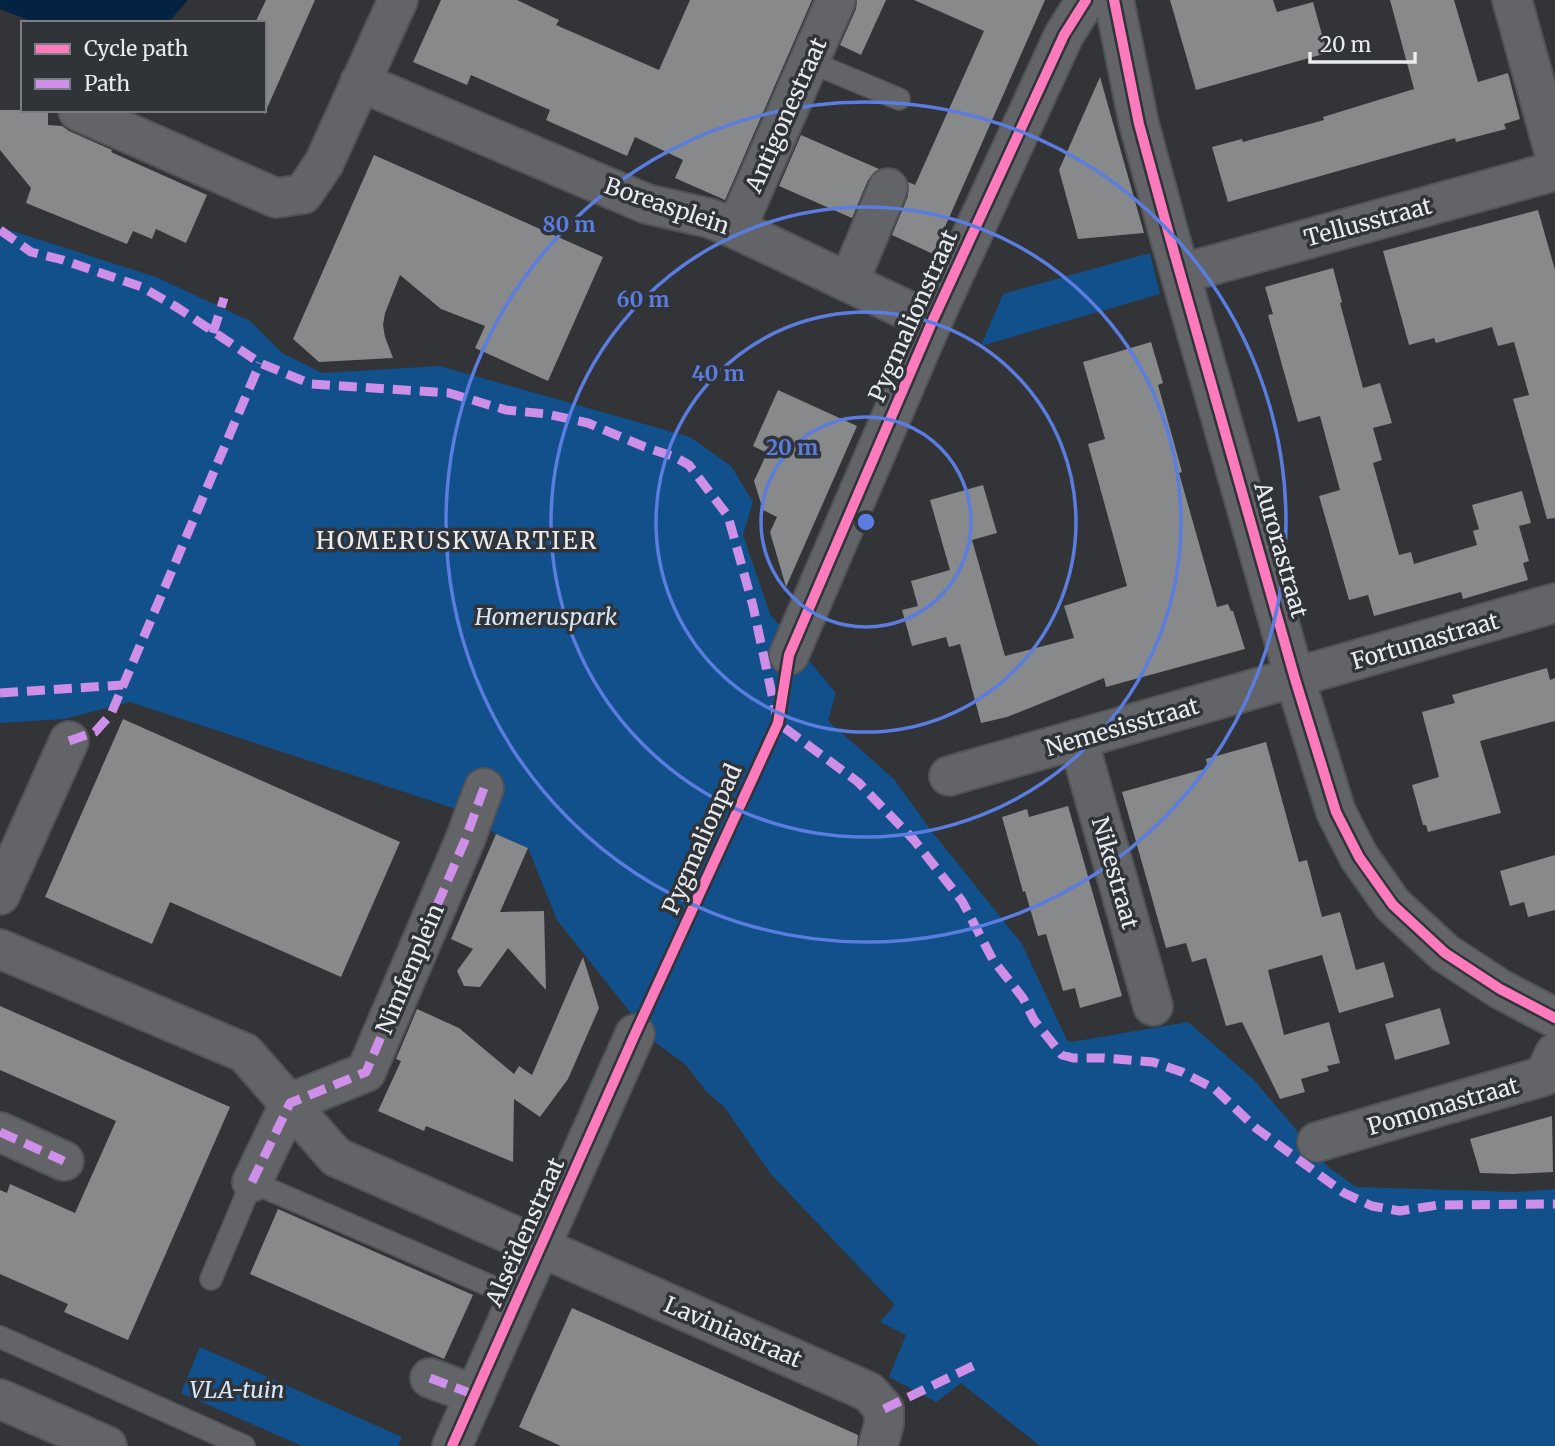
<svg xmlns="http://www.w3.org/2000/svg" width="1555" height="1446" viewBox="0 0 1555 1446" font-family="Merriweather,serif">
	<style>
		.green { fill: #11508a }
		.water { fill: #042242 }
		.building { fill: #87898b }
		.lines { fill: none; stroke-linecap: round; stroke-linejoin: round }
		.lane-casing { stroke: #505255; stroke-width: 24 }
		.street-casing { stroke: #505255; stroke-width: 42 }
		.lane { stroke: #626467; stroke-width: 21 }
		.street { stroke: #626467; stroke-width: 38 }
		.quiet { stroke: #ce8fe9; stroke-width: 9; stroke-dasharray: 18 9; stroke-linecap: butt }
		.cycleway-casing { stroke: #303439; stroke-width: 15 }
		.cycleway { stroke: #fd7abc; stroke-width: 10 }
		.ring { fill: none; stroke: #5a7ddf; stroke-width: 3.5 }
		.labels { text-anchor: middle; stroke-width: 7; stroke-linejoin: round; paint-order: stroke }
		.street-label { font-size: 23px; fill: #e8ebef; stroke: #303439 }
		.park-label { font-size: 23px; font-style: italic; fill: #d5e6f9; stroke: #303439 }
		.neighbourhood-label { font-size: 24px; letter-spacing: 2px; fill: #e8ebef; stroke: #303439 }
		.centre { fill: #5a7ddf; stroke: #303439; stroke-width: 3.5 }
		.ring-label { font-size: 21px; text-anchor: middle; font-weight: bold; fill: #5a7ddf; stroke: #303439; stroke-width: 7; stroke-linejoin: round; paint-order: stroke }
	</style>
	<rect width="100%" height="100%" fill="#323437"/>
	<path class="green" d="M 0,227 L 156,277 L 250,321 L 282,353 L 322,373 L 440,366 L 690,437 L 731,466 L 753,502 L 743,535 L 770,614 L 836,693 L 828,721 L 894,779 L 930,829 L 1022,944 L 1067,1040 L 1071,1042 L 1188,1022 L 1254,1080 L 1327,1166 L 1356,1187 L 1518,1192 L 1555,1189 L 1555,1446 L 1040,1446 L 961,1383 L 936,1402 L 889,1377 L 906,1335 L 880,1322 L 895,1305 L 770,1173 L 725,1108 L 706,1091 L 685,1064 L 652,1040 L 557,920 L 528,848 L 496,834 L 456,809 L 130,702 L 64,719 L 0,723 Z
		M 1150,253 L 1160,294 L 981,346 L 1003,294 Z
		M 200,1347 L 402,1437 L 398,1446 L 302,1446 L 181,1393 Z"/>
	<path class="water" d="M 0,0 L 188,0 L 168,23 L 36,23 L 0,9 Z"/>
	<path class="building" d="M 266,0 L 315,0 L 264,115 L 264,23 L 256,21 Z
		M 441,0 L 517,0 L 559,20 L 556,25 L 659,70 L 690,0 L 812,0 L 725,200 L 675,178 L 683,160 L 635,137 L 627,156 L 546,120 L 550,110 L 471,75 L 467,85 L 413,62 Z
		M 857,0 L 886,0 L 861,55 L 840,45 L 856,9 Z
		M 914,0 L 1045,0 L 933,254 L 892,235 L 908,196 L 908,182 L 915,185 L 984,31 Z
		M 1170,0 L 1273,0 L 1277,12 L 1313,2 L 1327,53 L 1196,90 Z
		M 1390,0 L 1454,0 L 1478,82 L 1508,73 L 1520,119 L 1504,124 L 1506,129 L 1456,142 L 1455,138 L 1228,202 L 1212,147 L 1242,139 L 1243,142 L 1324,120 L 1323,117 L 1414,89 Z
		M 1100,77 L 1144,233 L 1078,239 L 1059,170 Z
		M 0,110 L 48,110 L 48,125 L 62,126 L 69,131 L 112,150 L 111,152 L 207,195 L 186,243 L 156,229 L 152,239 L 133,231 L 127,244 L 26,203 L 31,188 L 0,150 Z
		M 801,135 L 879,169 L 868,180 L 852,218 L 779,186 Z
		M 374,155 L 603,257 L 548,381 L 475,348 L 485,326 L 441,309 L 400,275 L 385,313 L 383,325 L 385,337 L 393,358 L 319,362 L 293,339 Z
		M 1538,210 L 1555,270 L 1555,518 L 1547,519 L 1513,399 L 1529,395 L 1514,342 L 1498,346 L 1492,327 L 1436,343 L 1434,338 L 1409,345 L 1383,251 Z
		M 1333,268 L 1342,302 L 1340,303 L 1363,388 L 1380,383 L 1392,423 L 1373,428 L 1382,460 L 1373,463 L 1399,555 L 1411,552 L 1414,564 L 1477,545 L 1473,531 L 1479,529 L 1472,505 L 1522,491 L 1531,523 L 1519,526 L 1529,561 L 1523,563 L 1528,580 L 1463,599 L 1461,592 L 1374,616 L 1368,595 L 1349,600 L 1319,496 L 1340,490 L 1320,416 L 1298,422 L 1268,315 L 1273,314 L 1265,287 Z
		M 1151,342 L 1163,383 L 1158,385 L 1182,472 L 1179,473 L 1217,607 L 1228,604 L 1231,611 L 1233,611 L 1245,649 L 1106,687 L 1104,678 L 1007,717 L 981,723 L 960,644 L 949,647 L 946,637 L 912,646 L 902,610 L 918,606 L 911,581 L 950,570 L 930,500 L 983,485 L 997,533 L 972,540 L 1005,656 L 1074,638 L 1064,606 L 1127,586 L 1088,444 L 1105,439 L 1083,362 Z
		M 778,390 L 857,426 L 786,587 L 770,532 L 777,517 L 763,510 L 754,481 L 767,453 L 753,446 Z
		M 1547,668 L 1550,680 L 1555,678 L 1555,721 L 1480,741 L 1501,813 L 1428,832 L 1426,825 L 1423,825 L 1412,785 L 1439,777 L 1422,712 L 1455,703 L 1452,695 Z
		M 123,719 L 400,842 L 341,977 L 170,902 L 152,944 L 45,897 Z
		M 1266,742 L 1299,862 L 1307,860 L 1322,917 L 1340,912 L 1356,970 L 1384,962 L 1394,997 L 1339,1013 L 1322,955 L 1268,970 L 1284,1035 L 1329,1022 L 1340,1063 L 1327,1066 L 1329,1071 L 1301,1079 L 1305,1092 L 1280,1099 L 1242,1022 L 1226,1026 L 1206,958 L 1192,962 L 1186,943 L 1166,948 L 1122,792 L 1208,768 L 1206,759 Z
		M 1068,806 L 1122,996 L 1080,1008 L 1075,988 L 1063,991 L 1046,934 L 1038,936 L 1025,891 L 1023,892 L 1002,817 L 1027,809 L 1029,817 Z
		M 496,834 L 528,848 L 500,912 L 544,911 L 546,990 L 508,948 L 480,987 L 464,986 L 457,971 L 473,949 L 451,939 Z
		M 1555,855 L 1555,910 L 1528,917 L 1524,902 L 1510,906 L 1500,871 Z
		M 583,957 L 599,1008 L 568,1079 L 540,1117 L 514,1099 L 513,1162 L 426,1126 L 424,1131 L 378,1111 L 401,1061 L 396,1059 L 417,1009 L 459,1028 L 514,1074 L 519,1066 L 532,1075 Z
		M 0,1006 L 230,1107 L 128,1340 L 64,1312 L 68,1304 L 0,1274 L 0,1190 L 7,1193 L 10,1184 L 75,1213 L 116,1121 L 0,1070 Z
		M 1440,1008 L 1450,1044 L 1395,1060 L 1385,1024 Z
		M 1552,1116 L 1553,1172 L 1513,1174 L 1480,1173 L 1470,1139 Z
		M 278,1209 L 473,1295 L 444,1359 L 250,1274 Z
		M 572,1308 L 858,1435 L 857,1446 L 561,1446 L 519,1427 Z"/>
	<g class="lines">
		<defs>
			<path id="lane" d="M 810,62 L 899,99
				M 211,1279 L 252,1182 L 518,1298
				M 0,1337 L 244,1446"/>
			<path id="street" d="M 1114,0 L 1139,124 L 1170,238 L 1295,679 L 1336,812 L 1359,857 L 1393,905 L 1445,953 L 1500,989 L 1555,1018
				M 1512,0 L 1555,155
				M 360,82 L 647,204 L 709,218 L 736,229 L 932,322
				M 78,111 L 276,198 L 303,194 L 324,163 L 398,0
				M 736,229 L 836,0
				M 1180,274 L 1555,171
				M 849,282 L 888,188
				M 789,655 L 932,322 L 1064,35 L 1086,0
				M 1078,739 L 1153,1006
				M 949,776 L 1555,603
				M 0,895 L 69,741
				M 0,949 L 245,1053 L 336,1157 L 869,1392 L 884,1409 L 884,1424 L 878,1446
				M 0,1132 L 64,1161
				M 1317,1142 L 1544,1076 L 1555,1053
				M 252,1182 L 290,1103 L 366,1072 L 465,840 L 484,788
				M 430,1378 L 475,1395
				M 0,1399 L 107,1446
				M 452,1446 L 635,1034"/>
		</defs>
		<use href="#lane" class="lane-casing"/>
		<use href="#street" class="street-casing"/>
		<use href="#lane" class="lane"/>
		<use href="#street" class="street"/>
		<path class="quiet" d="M 0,230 L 31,252 L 63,260 L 142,287 L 178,308 L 260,363 L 311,384 L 449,393 L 506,410 L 547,414 L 588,423 L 645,447 L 675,457 L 689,465 L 728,516 L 753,606 L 778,723 L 858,782 L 914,840 L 962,901 L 993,960 L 1023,998 L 1034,1020 L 1062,1055 L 1073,1058 L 1104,1058 L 1153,1062 L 1182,1072 L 1215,1089 L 1257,1129 L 1344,1193 L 1372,1206 L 1400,1211 L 1438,1205 L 1555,1204
			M 213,333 L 224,298
			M 0,693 L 123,685
			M 69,741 L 95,732 L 111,714 L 260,363
			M 0,1132 L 64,1161
			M 252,1182 L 290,1103 L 366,1072 L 465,840 L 484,788
			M 430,1378 L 475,1395
			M 884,1409 L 981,1362"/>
		<defs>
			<path id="cycleway" d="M 1114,0 L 1139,124 L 1170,238 L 1295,679 L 1336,812 L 1359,857 L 1393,905 L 1445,953 L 1500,989 L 1555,1018
				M 452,1446 L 635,1034 L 778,723 L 789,655 L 932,322 L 1064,35 L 1086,0"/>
		</defs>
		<use href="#cycleway" class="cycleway-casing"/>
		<use href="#cycleway" class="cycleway"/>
	</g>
	<g class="ring">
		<circle cx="866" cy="522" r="105"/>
		<circle cx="866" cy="522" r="210"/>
		<circle cx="866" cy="522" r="315"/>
		<circle cx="866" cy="522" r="420"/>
	</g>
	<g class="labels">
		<g class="street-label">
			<text transform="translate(786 115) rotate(-66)" y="8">Antigonestraat</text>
			<text transform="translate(667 206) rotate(19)" y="8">Boreasplein</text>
			<text transform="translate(1368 222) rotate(-15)" y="8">Tellusstraat</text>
			<text transform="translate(913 316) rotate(-66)" y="8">Pygmalionstraat</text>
			<text transform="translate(1281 550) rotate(74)" y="8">Aurorastraat</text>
			<text transform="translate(1425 641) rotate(-16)" y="8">Fortunastraat</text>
			<text transform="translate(1122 727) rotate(-16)" y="8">Nemesisstraat</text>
			<text transform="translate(702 839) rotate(-66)" y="8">Pygmalionpad</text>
			<text transform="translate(1115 873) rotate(74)" y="8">Nikestraat</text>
			<text transform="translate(410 969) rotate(-67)" y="8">Nimfenplein</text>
			<text transform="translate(1443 1106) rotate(-16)" y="8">Pomonastraat</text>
			<text transform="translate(525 1232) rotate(-66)" y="8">Alseïdenstraat</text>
			<text transform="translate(733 1332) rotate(23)" y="8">Laviniastraat</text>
		</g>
		<g class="park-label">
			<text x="546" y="625">Homeruspark</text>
			<text x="237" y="1398">VLA-tuin</text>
		</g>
		<g class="neighbourhood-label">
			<text x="457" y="549">HOMERUSKWARTIER</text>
		</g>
	</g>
	<circle cx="866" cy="522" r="10" class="centre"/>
	<g class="ring-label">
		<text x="569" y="232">80 m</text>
		<text x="643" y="307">60 m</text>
		<text x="718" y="381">40 m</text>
		<text x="792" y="455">20 m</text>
	</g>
	<rect x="21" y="21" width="245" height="91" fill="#303439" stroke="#7a7d82" stroke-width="2"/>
	<rect x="35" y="44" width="35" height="10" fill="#fd7abc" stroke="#7a7d82" stroke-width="2"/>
	<text x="84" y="56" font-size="21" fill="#e8ebef">Cycle path</text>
	<rect x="35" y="79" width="35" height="10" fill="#ce8fe9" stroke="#7a7d82" stroke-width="2"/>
	<text x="84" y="91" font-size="21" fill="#e8ebef">Path</text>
	<path d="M1310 52v10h105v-10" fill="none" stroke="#e8ebef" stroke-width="3.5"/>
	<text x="1320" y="52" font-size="21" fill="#e8ebef" stroke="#303439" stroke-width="5" paint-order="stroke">20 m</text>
</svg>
